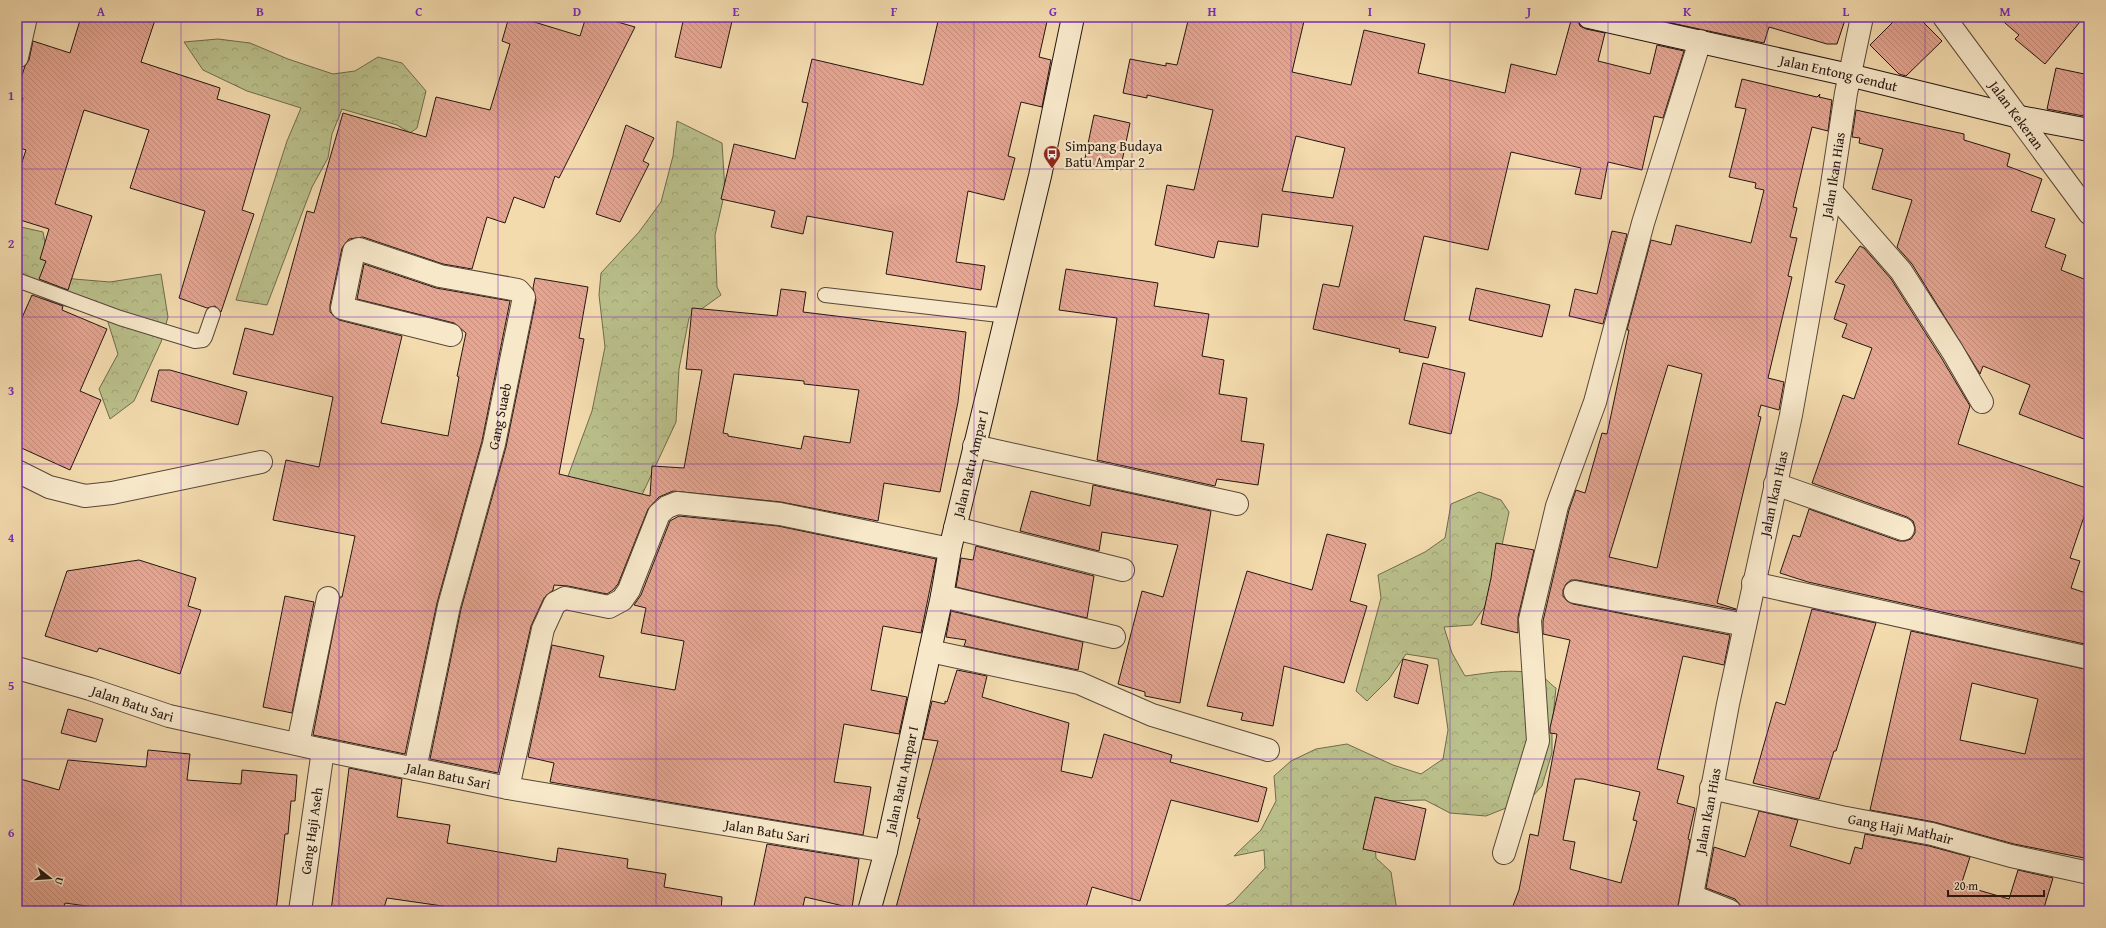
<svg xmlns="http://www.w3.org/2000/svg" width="2106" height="928" viewBox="0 0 2106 928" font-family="'Gentium Book Plus',serif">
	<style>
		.forest { fill: url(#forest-crowns); stroke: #6f6b4e }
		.building { fill: url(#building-back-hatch); stroke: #241611; fill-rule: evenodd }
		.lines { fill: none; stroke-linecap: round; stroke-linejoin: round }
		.lane-casing { stroke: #584738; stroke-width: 16 }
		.street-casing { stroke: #584738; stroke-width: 24 }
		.secondary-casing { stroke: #241611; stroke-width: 24 }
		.lane { stroke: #f7e8ca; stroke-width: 14 }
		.street { stroke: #f7e8ca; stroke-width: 22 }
		.secondary { stroke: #f7e8ca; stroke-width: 22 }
		.grid { fill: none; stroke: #7b2cbf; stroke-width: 1; stroke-opacity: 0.55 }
		.labels { text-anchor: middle; stroke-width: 4; stroke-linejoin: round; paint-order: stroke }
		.street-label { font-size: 14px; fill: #241611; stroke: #f7e8ca }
		.poi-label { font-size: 14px; fill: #241611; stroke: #f7e8ca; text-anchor: start }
		.neatline { fill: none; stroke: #7b2cbf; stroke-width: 1.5 }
		.grid-label { font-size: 13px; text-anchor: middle; font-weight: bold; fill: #7b2cbf }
	</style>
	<defs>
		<pattern id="forest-crowns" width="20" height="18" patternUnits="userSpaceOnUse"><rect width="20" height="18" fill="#bac08b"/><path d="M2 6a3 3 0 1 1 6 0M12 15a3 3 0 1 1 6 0" fill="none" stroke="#a0a477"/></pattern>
		<pattern id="building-back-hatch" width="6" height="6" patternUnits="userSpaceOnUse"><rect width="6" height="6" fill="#e5a591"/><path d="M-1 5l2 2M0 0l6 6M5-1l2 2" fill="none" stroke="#c48d7c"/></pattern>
	</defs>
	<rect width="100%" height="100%" fill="#f3dbae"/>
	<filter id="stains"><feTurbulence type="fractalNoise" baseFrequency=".005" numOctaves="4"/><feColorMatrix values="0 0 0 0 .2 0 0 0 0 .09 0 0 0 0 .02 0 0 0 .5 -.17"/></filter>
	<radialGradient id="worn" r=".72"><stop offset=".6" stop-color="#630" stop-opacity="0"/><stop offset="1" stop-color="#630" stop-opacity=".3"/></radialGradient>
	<path class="forest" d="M 218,39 L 250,43 L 288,59 L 333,74 L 355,71 L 378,57 L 402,63 L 426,91 L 417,128 L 410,133 L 397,125 L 342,109 L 332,134 L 328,158 L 312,187 L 267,305 L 236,300 L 287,141 L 301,108 L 247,91 L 203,70 L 184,42 Z
		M 677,121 L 722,143 L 725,191 L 715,235 L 717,287 L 721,295 L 689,318 L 679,369 L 676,422 L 627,527 L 557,506 L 592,411 L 605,347 L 599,295 L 601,273 L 639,232 L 661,202 L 673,156 Z
		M 21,227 L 43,232 L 51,274 L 74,279 L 110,282 L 161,274 L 168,317 L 161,342 L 134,401 L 110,419 L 99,389 L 118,354 L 107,319 L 49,301 L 17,281 L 17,231 Z
		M 1479,492 L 1501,500 L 1509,512 L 1491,598 L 1472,625 L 1444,627 L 1452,653 L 1465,676 C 1488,673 1519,667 1541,676 C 1546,678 1551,685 1556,688 L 1552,726 L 1552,753 L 1542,786 L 1531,798 L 1486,816 L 1450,813 L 1425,800 L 1384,801 L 1374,829 L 1376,858 L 1391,872 L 1397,911 L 1215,911 L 1233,902 L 1265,868 L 1264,850 L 1234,856 L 1261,830 L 1276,801 L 1274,776 L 1291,761 L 1316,749 L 1347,744 L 1393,765 L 1421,774 L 1443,759 L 1448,730 L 1438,659 L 1406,654 L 1389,679 L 1367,701 L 1356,691 L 1381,598 L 1378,575 L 1425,552 L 1445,538 L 1451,504 Z"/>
	<path class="building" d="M 81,17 L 156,17 L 141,62 L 220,88 L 217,99 L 270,115 L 242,210 L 254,214 L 221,312 L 215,306 L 207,308 L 179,298 L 205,211 L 130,188 L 149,130 L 84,110 L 55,204 L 92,216 L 68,290 L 39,279 L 46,261 L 40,259 L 49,229 L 17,219 L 17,177 L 26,150 L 17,147 L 17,117 L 23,98 L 17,96 L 17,91 L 25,66 L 29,60 L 33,41 L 70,53 Z
		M 509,17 L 518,17 L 580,36 L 586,17 L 600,17 L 635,27 L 559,178 L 555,176 L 544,208 L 514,197 L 505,223 L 487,217 L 472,269 L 443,264 L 363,237 L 349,239 L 342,248 L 330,305 L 330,312 L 339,320 L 402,336 L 381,423 L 448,436 L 459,377 L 457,376 L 466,333 L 454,323 L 357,299 L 364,264 L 436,288 L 510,301 L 482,441 L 437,603 L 405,754 L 313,735 L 340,597 L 342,597 L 355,536 L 273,520 L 286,460 L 319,467 L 333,397 L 233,374 L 245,328 L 273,335 L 307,211 L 314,213 L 343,113 L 426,137 L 436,97 L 490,110 L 510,44 L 502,41 Z
		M 684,17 L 733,17 L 721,68 L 675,57 Z
		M 939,17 L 1048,17 L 1039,57 L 1051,60 L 1042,107 L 1021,102 L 1008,156 L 1015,158 L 1004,200 L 968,191 L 956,262 L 985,266 L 981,290 L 886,274 L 893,232 L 807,216 L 803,234 L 771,227 L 775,211 L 721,199 L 734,144 L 795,159 L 808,103 L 802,102 L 812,59 L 923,85 Z
		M 1189,17 L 1305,17 L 1292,72 L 1351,85 L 1364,30 L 1425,44 L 1418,73 L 1505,93 L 1511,64 L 1556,75 L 1572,17 L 1577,17 L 1580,26 L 1586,29 L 1605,33 L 1598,61 L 1650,74 L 1657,45 L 1684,51 L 1663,118 L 1654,116 L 1642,170 L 1608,162 L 1601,199 L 1575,194 L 1581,168 L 1511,152 L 1488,250 L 1424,236 L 1404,320 L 1436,327 L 1428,358 L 1399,352 L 1400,349 L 1313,329 L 1323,284 L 1339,287 L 1353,226 L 1262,214 L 1258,247 L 1218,241 L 1214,258 L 1155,245 L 1167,185 L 1194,190 L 1213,110 L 1147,95 L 1147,98 L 1123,93 L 1130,59 L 1166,66 L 1166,63 L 1177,65 ZM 1296,136 L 1345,148 L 1333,198 L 1282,191 Z
		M 1663,17 L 1846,17 L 1837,44 L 1827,44 L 1769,27 L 1764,43 L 1662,21 Z
		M 1898,17 L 1918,17 L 1942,41 L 1906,76 L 1899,74 L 1870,45 Z
		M 1998,17 L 2084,17 L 2045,64 L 2015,39 L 2019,35 Z
		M 2056,68 L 2089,75 L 2089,117 L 2047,109 Z
		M 1742,79 L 1817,97 L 1820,94 L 1819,97 L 1832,100 L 1828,131 L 1812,127 L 1793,207 L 1797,208 L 1790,237 L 1797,238 L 1788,276 L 1792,277 L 1768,378 L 1784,382 L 1779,410 L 1761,405 L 1758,416 L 1761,417 L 1717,603 L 1736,609 L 1736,610 L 1577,580 L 1571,580 L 1566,584 L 1563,590 L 1563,596 L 1567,601 L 1573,604 L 1730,635 L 1724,665 L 1683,656 L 1657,769 L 1684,776 L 1677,803 L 1695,808 L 1688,839 L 1690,840 L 1677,911 L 1511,911 L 1519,890 L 1530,834 L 1538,836 L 1557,734 L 1550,733 L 1550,728 L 1570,640 L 1543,634 L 1543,621 L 1569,510 L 1576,490 L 1585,493 L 1602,433 L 1607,434 L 1629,330 L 1627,330 L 1651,240 L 1671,245 L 1676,225 L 1751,243 L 1764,190 L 1755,188 L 1756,183 L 1729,177 L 1746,109 L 1735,107 ZM 1668,365 L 1702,374 L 1657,568 L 1609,557 ZM 1575,779 L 1583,779 L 1640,792 L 1633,820 L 1637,821 L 1621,883 L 1570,869 L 1575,842 L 1563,840 Z
		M 1856,110 L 1964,134 L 1964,140 L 2010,154 L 2007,166 L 2042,179 L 2031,211 L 2055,219 L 2045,247 L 2066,255 L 2061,270 L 2089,281 L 2089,441 L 2019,414 L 2030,385 L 1983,366 L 1980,374 L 1912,264 L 1897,247 L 1912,200 L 1872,189 L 1883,149 L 1859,143 L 1860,138 L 1852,137 Z
		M 1094,115 L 1130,123 L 1120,171 L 1084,163 Z
		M 626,125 L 654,138 L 643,161 L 649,164 L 620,222 L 596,214 Z
		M 1612,231 L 1627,234 L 1603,324 L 1569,316 L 1575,289 L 1597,294 Z
		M 1860,246 L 1864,248 L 1891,279 L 1942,359 L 1970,406 L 1958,444 L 2089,489 L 2089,502 L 2070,558 L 2080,561 L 2071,588 L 2089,594 L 2089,645 L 1808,582 L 1780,573 L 1793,535 L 1800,537 L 1809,509 L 1899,541 L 1905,541 L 1911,539 L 1915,533 L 1915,527 L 1913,521 L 1907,517 L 1812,483 L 1843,395 L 1854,399 L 1872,348 L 1842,337 L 1847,324 L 1834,319 L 1845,285 L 1835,282 Z
		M 1066,269 L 1158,283 L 1154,306 L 1209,314 L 1202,356 L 1224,360 L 1219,394 L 1247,398 L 1241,441 L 1264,444 L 1258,485 L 1217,479 L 1215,486 L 1097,460 L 1117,318 L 1059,310 Z
		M 535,278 L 588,287 L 579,338 L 584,339 L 559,474 L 650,496 L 652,466 L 684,468 L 702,370 L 686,369 L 692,308 L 777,316 L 781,289 L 806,292 L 803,312 L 966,332 L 958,402 L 940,492 L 884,483 L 878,521 L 781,502 L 673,491 L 659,497 L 648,509 L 618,584 L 613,590 L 607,594 L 568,586 L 554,585 L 553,590 L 544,598 L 531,626 L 498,773 L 430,759 L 461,609 L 506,447 L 536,300 L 533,288 ZM 734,374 L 804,381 L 804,384 L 859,390 L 850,443 L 804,436 L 801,449 L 728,436 L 728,434 L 723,433 Z
		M 1476,288 L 1550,305 L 1542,337 L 1469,320 Z
		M 32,295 L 63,306 L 62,310 L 107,329 L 80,391 L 101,400 L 70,470 L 17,446 L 17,329 Z
		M 1423,363 L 1465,373 L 1451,434 L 1409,424 Z
		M 159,370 L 170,370 L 247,392 L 238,425 L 151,401 Z
		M 1093,485 L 1211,511 L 1180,703 L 1145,696 L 1145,692 L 1118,684 L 1142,591 L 1163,597 L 1178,545 L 1102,532 L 1099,551 L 1020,531 L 1031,491 L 1090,506 Z
		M 679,516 L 778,526 L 936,559 L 921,633 L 883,626 L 871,690 L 907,697 L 899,734 L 844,724 L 834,782 L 871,787 L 863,835 L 550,782 L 554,763 L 528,757 L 552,645 L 604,656 L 599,677 L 675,690 L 684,641 L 641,633 L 646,608 L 634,605 L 641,595 L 670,521 Z
		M 1327,534 L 1366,544 L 1350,601 L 1367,606 L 1344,683 L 1284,666 L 1273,726 L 1241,720 L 1243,713 L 1207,706 L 1247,571 L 1312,590 Z
		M 1496,543 L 1534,550 L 1518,617 L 1518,633 L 1481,624 L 1491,578 Z
		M 976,546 L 1094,576 L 1087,618 L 956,587 L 961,558 L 973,560 Z
		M 139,560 L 196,578 L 188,606 L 201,610 L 180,674 L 99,648 L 97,652 L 45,636 L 67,571 Z
		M 285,596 L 314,602 L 292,713 L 263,707 Z
		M 1812,609 L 1876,623 L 1836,751 L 1834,751 L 1819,799 L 1753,783 L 1776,702 L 1785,705 Z
		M 951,611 L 1083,642 L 1078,670 L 964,646 L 966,640 L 946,637 Z
		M 1911,631 L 2089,670 L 2089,859 L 2014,844 L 1934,822 L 1870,810 ZM 1972,683 L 2038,699 L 2025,754 L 1960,740 Z
		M 1403,659 L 1428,665 L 1418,704 L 1394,697 Z
		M 957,670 L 987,676 L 982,697 L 1069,723 L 1061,771 L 1092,778 L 1104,734 L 1172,755 L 1170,762 L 1267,788 L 1258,822 L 1171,800 L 1140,901 L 1092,887 L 1085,911 L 895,911 L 920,819 L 917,818 L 938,741 L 923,739 L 932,701 L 945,704 L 945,701 L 947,702 Z
		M 68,709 L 103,719 L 96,742 L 61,733 Z
		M 148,750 L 190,754 L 187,780 L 241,784 L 242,770 L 297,775 L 295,801 L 291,801 L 288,834 L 285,834 L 276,911 L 122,911 L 65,903 L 63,911 L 17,911 L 17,778 L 59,790 L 68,760 L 146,767 Z
		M 349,768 L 402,779 L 397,817 L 450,825 L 447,843 L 556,862 L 558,848 L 628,859 L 627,868 L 666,874 L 664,887 L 722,897 L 721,911 L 477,911 L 387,898 L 383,911 L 331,911 Z
		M 1375,797 L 1426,809 L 1415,860 L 1363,849 Z
		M 1759,811 L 1798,820 L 1790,846 L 1850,864 L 1855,847 L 1862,849 L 1865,834 L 1929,846 L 1970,857 L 1961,885 L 2009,899 L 2018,870 L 2053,878 L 2043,911 L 1758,911 L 1741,906 L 1735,899 L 1706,888 L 1714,847 L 1745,857 Z
		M 767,844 L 859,859 L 852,908 L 805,897 L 802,911 L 753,911 Z"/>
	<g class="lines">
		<defs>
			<path id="lane" d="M 17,280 L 120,318 L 195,341 L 203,340 L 205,337 L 213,314
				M 825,295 L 1008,316"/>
			<g id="street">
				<path id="s1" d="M 1944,17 L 2089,213"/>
				<path d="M 17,57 L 26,17"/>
				<path d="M 1831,191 L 1901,271 L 1953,352 L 1982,402"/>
				<path d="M 974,446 L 1237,504"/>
				<path d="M 17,471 L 49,487 L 85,496 L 112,493 L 261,462"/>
				<path d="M 1775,484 L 1903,529"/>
				<path d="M 955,528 L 1123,570"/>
				<path d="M 1753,583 L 2089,658"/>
				<path d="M 1575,592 L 1745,625"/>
				<path d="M 942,596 L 1114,637"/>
				<path d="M 930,651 L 1079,683 L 1152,715 L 1268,750"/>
				<path id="s2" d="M 17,668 L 90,689 L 169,716 L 323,750 L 508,788 L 886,851"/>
				<path d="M 298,744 L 328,598"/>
				<path id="s3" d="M 415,769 L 449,606 L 494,444 L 524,297 L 518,290 L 440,276 L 359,249 L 354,251 L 342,308 L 451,335"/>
				<path d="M 508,788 L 543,629 L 555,603 L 565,598 L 609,607 L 622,600 L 629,590 L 659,514 L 667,507 L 677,503 L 780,514 L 950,549"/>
				<path id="s4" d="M 1711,788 L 1841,817 L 1932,834 L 2011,856 L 2089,873"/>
				<path d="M 1504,853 L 1538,741 L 1530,620 L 1557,506 L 1595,402 L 1643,223 L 1700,41"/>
				<path d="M 1692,896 L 1730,911"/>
				<path id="s5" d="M 300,911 L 323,750"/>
				<path id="s6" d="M 1689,911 L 1728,704 L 1791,415 L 1831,191 L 1846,93 L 1862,17"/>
			</g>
			<g id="secondary">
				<path id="s7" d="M 1589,17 L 1849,75 L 2020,117 L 2089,130"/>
				<path id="s8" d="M 869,911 L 886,851 L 942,596 L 950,549 L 1040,176 L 1073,17"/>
			</g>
		</defs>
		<use href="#lane" class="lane-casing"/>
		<use href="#street" class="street-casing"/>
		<use href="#secondary" class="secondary-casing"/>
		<use href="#lane" class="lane"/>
		<use href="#street" class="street"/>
		<use href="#secondary" class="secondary"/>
	</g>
	<path class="grid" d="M 181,17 L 181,911M 339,17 L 339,911M 498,17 L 498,911M 656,17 L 656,911M 815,17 L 815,911M 974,17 L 974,911M 1132,17 L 1132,911M 1291,17 L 1291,911M 1450,17 L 1450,911M 1608,17 L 1608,911M 1767,17 L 1767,911M 1925,17 L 1925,911M 17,169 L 2089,169M 17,317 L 2089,317M 17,464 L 2089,464M 17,611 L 2089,611M 17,759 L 2089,759"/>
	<defs>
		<symbol id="bus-pin" viewBox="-11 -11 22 30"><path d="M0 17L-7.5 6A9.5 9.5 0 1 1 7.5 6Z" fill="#8f2418" stroke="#f7e8ca"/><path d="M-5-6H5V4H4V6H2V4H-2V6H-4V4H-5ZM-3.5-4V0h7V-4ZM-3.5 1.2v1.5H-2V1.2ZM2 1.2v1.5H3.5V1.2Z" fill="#fff"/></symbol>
	</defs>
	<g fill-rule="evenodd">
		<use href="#bus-pin" x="1042" y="144" width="20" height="27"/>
	</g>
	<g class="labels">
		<g class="street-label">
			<text dy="5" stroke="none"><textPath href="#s7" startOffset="256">Jalan Entong Gendut</textPath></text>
			<text dy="5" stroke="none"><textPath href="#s1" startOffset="122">Jalan Kekeran</textPath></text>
			<text dy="5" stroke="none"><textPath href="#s6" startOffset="750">Jalan Ikan Hias</textPath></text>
			<text dy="5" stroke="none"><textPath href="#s3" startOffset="363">Gang Suaeb</textPath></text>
			<text dy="5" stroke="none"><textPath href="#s8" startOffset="459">Jalan Batu Ampar I</textPath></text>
			<text dy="5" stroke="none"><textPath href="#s6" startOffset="426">Jalan Ikan Hias</textPath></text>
			<text dy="5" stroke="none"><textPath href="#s2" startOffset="121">Jalan Batu Sari</textPath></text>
			<text dy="5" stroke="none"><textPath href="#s2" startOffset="445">Jalan Batu Sari</textPath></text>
			<text dy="5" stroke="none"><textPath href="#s8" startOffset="135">Jalan Batu Ampar I</textPath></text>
			<text dy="5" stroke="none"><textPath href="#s6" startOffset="102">Jalan Ikan Hias</textPath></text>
			<text dy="5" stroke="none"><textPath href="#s4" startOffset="194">Gang Haji Mathair</textPath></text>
			<text dy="5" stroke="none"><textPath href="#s5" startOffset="81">Gang Haji Aseh</textPath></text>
			<text dy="5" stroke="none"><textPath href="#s2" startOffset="769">Jalan Batu Sari</textPath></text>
		</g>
		<g class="poi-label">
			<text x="1065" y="151">Simpang Budaya<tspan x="1065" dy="16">Batu Ampar 2</tspan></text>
		</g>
	</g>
	<rect width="2106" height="928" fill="none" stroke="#f3dbae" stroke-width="44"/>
	<g transform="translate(50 878) rotate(107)" stroke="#f7e8ca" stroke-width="3" paint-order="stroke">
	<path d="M0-3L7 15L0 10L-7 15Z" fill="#241611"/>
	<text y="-6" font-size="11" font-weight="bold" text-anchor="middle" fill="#241611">U</text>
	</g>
	<path d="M1948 890v6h96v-6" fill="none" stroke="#241611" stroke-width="2"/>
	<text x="1954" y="890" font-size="12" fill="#241611" stroke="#f7e8ca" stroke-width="3" paint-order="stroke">20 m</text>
	<rect x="22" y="22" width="2062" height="884" class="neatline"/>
	<g class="grid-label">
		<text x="101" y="16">A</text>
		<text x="260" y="16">B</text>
		<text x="419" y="16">C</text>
		<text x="577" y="16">D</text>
		<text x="736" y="16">E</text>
		<text x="894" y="16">F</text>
		<text x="1053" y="16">G</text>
		<text x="1212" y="16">H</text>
		<text x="1370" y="16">I</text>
		<text x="1529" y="16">J</text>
		<text x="1687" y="16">K</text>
		<text x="1846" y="16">L</text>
		<text x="2005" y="16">M</text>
		<text x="11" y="100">1</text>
		<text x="11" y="248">2</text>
		<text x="11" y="395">3</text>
		<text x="11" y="542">4</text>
		<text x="11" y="690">5</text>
		<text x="11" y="837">6</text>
	</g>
	<rect width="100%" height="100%" filter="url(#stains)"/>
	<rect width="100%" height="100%" fill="url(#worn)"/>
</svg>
